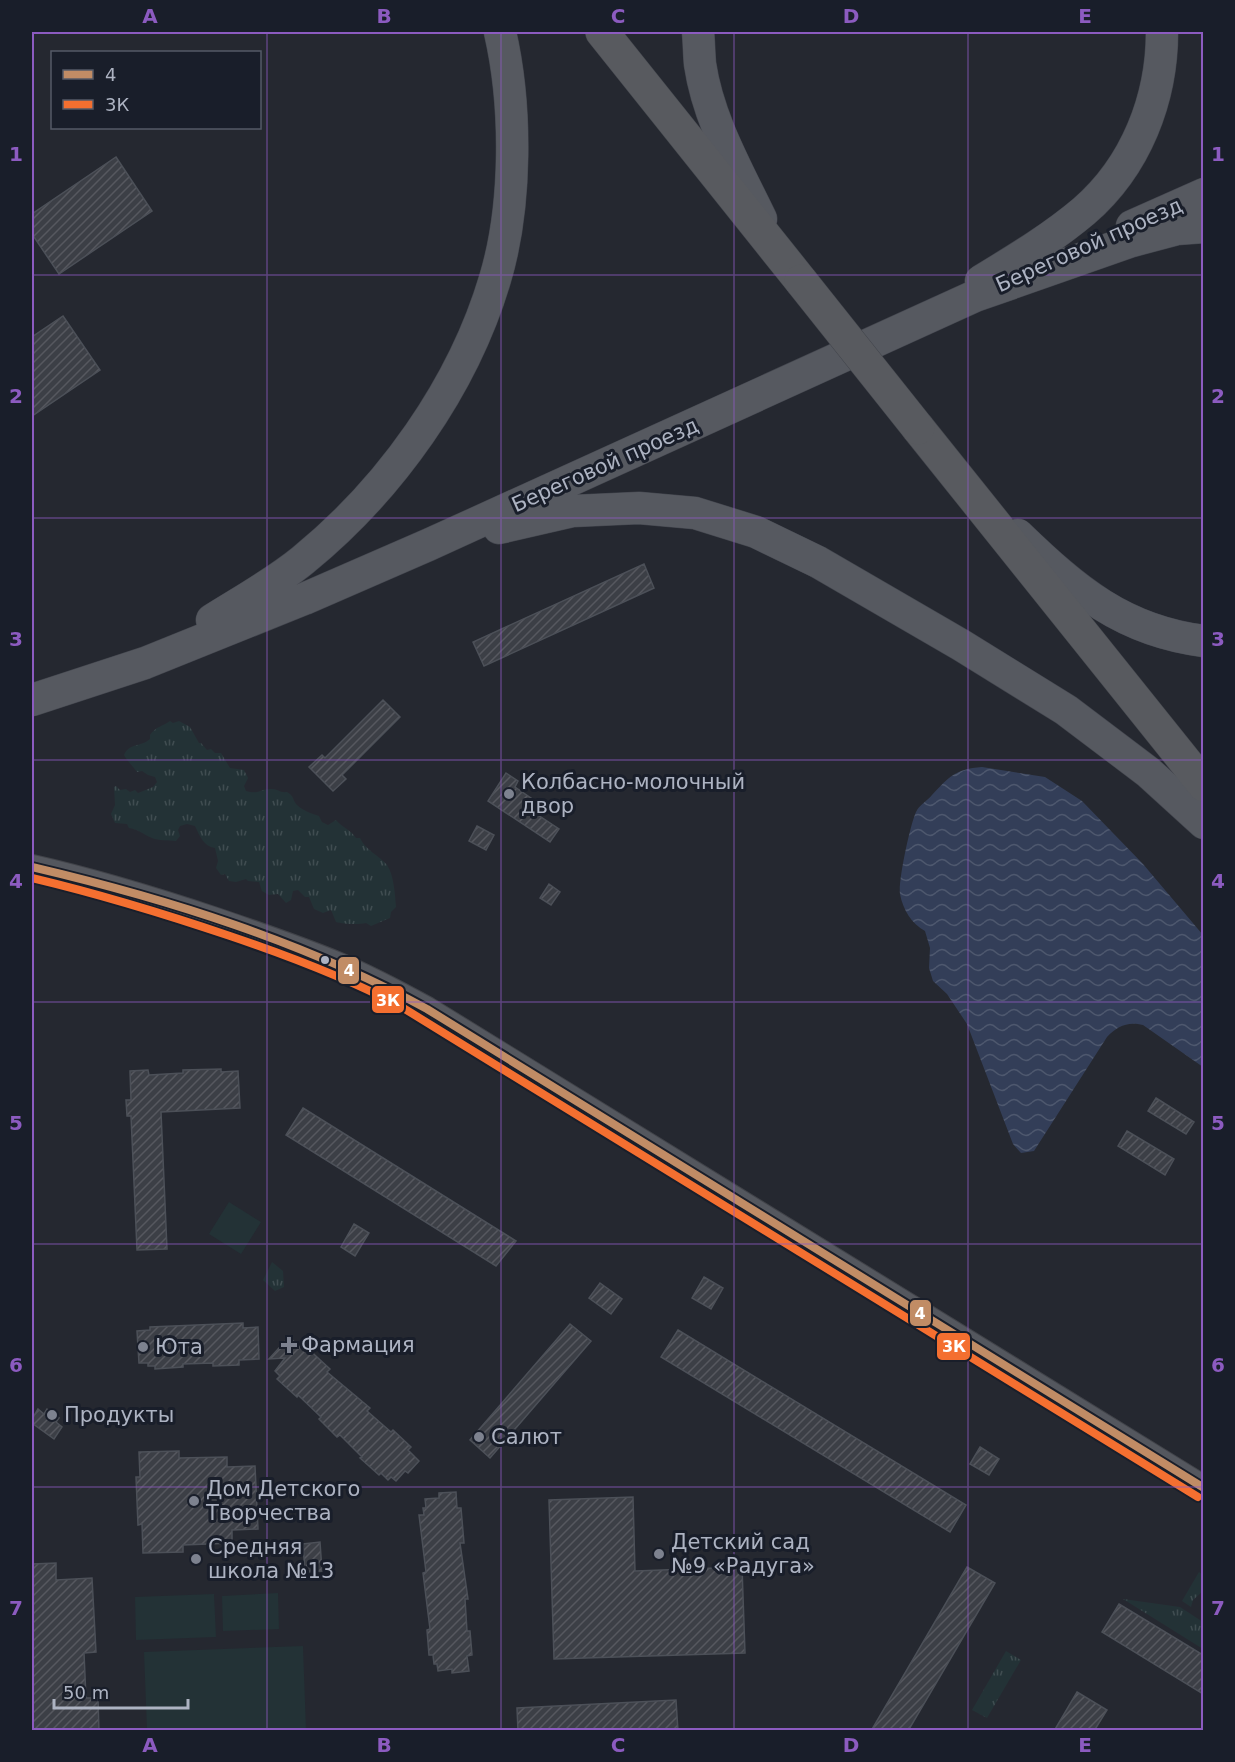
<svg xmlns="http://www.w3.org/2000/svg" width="1235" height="1762" viewBox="0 0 1235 1762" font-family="'DejaVu Sans',sans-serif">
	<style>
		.grass { fill: url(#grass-tufts) }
		.garden { fill: #233236 }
		.water { fill: url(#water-waves) }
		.building { fill: url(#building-hatch); stroke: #4c5058; stroke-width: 1.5 }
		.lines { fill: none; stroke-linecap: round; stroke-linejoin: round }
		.tertiary-casing { stroke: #414349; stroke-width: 26 }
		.primary-casing { stroke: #42454d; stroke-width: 33 }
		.trunk-casing { stroke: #41444b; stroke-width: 34 }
		.tertiary { stroke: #54575e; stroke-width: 24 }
		.primary { stroke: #565960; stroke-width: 32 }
		.trunk { stroke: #585a5f; stroke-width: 33 }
		.trunk-bridge-casing { stroke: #41444b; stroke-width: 34; stroke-linecap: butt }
		.trunk-bridge { stroke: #585a5f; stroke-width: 33 }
		.bus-1-casing { stroke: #191e2a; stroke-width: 12 }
		.bus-2-casing { stroke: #191e2a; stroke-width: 12 }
		.bus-1 { stroke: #c18c65; stroke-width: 8 }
		.bus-2 { stroke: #f46f30; stroke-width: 8 }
		.grid { fill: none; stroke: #8c5bc0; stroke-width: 1.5; stroke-opacity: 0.55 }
		.poi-dot { fill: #7d828f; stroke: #191e2a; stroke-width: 2 }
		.bus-dot { fill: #adb3c2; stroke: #191e2a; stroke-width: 2 }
		.labels { text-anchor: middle; stroke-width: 6; stroke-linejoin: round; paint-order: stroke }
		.street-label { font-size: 21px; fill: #adb3c2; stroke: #191e2a }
		.poi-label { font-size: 21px; fill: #adb3c2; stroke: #191e2a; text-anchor: start }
		.line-badge { stroke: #191e2a; stroke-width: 2 }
		.badge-label { font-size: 16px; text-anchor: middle; font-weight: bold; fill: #fff }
		.neatline { fill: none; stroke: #8c5bc0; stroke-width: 2 }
		.grid-label { font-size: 20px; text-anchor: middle; font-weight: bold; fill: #8c5bc0 }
	</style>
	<defs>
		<pattern id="grass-tufts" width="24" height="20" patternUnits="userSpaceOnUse" patternTransform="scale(1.5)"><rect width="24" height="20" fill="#233236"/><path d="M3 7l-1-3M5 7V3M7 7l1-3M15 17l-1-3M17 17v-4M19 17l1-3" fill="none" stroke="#404d51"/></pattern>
		<pattern id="water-waves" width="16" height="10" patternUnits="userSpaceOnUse" patternTransform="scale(1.5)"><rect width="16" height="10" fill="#333e58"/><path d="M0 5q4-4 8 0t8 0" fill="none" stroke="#4e586e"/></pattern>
		<pattern id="building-hatch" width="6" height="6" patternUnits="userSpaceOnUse" patternTransform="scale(1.5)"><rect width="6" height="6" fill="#3c3f46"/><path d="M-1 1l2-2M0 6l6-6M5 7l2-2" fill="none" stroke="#56585f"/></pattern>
	</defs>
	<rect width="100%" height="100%" fill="#252830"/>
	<path class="grass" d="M 170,721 L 173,723 L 179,721 L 190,727 L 199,743 L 201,743 L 207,750 L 211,749 L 215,753 L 221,753 L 230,768 L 244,770 L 248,778 L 244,786 L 246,791 C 259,795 261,788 272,789 C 278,789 280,793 287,792 C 294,796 292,798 296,804 C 300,809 312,814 319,816 L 322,822 L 328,825 L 336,820 C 342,827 351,830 356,838 L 360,838 C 366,851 379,855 387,865 C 394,875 395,895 396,907 L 391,912 L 390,918 L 371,926 L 366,923 C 359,925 343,924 336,922 L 331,910 L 323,913 L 314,909 L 309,897 L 305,897 L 298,890 L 293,891 L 291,900 L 286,903 L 278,894 L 269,895 L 262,891 L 259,882 L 248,881 L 246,879 L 236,882 L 229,881 L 225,874 L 221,875 L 216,868 L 218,861 L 215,848 C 203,846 200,836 195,826 L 187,824 L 180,826 L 178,830 L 180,836 L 176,841 C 168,840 159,841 152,838 C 142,834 140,830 129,828 L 127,824 L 115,823 L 111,814 L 115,805 L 114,787 L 116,786 L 120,790 L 126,789 L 130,792 L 135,790 L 138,793 L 153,787 L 157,782 L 155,777 L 148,775 L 142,771 L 137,772 C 133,766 127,761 124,755 C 129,743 141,747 150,739 L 150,735 C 155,727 163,726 170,721 Z
		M 272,1262 L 283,1271 L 284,1287 L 275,1291 L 263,1280 Z
		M 1199,1572 L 1203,1575 L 1203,1591 L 1193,1600 L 1191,1607 L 1182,1601 Z
		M 1123,1599 L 1180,1607 L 1203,1622 L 1203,1649 Z
		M 1006,1651 L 1021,1660 L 987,1718 L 972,1710 Z"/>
	<path class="garden" d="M 229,1202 L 261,1222 L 241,1254 L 209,1234 Z
		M 278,1593 L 279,1629 L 223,1631 L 222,1596 Z
		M 214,1594 L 216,1637 L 136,1640 L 135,1597 Z
		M 303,1646 L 306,1730 L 147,1730 L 144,1652 Z"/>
	<path class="water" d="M 982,767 L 1045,777 L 1082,801 L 1143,864 L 1203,935 L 1203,1067 L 1143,1025 C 1128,1021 1117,1026 1107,1037 L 1034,1151 L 1021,1153 L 1013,1144 L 967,1024 L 947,994 L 933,981 L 929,968 L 930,948 L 925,931 C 912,924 903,910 900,894 C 898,882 910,825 916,812 C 919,805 927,801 932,795 C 949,777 955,769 982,767 Z"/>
	<path class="building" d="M 116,157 L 152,211 L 59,274 L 32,234 L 32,214 Z
		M 63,316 L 100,370 L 32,416 L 32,337 Z
		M 644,564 L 654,588 L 484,666 L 473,642 Z
		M 383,700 L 400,717 L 342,775 L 346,779 L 333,791 L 309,767 L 322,755 L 325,758 Z
		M 506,773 L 518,781 L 515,787 L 541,805 L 535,813 L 559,829 L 550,842 L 488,801 Z
		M 477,826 L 494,835 L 486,850 L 469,841 Z
		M 549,884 L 560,892 L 551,905 L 540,898 Z
		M 221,1069 L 221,1072 L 238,1071 L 240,1108 L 161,1112 L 167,1249 L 137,1250 L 131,1116 L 127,1116 L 126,1100 L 131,1100 L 130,1071 L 148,1070 L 149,1075 L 183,1073 L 183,1070 Z
		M 1156,1098 L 1194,1122 L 1186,1134 L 1148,1111 Z
		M 303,1108 L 516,1241 L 496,1266 L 286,1135 Z
		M 1127,1131 L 1174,1159 L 1165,1175 L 1118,1146 Z
		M 354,1224 L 369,1233 L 355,1256 L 341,1247 Z
		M 704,1277 L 723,1288 L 711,1309 L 692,1298 Z
		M 600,1283 L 622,1299 L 611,1314 L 589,1298 Z
		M 243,1323 L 243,1328 L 258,1327 L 259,1359 L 239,1360 L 239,1365 L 213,1366 L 213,1363 L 183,1364 L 183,1367 L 155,1369 L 155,1366 L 148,1366 L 148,1363 L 139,1363 L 137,1331 L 150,1330 L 150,1327 Z
		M 570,1324 L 591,1341 L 490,1458 L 470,1440 Z
		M 678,1330 L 966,1505 L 950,1532 L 661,1357 Z
		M 289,1337 L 301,1348 L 304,1345 L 330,1369 L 327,1372 L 370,1408 L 367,1411 L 391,1432 L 393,1430 L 411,1447 L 408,1450 L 419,1461 L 408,1473 L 405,1471 L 396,1481 L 391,1477 L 388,1480 L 381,1473 L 379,1475 L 360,1458 L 362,1457 L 340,1435 L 337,1437 L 319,1419 L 321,1417 L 298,1395 L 297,1397 L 277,1379 L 280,1376 L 275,1371 L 285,1358 L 269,1359 Z
		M 38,1409 L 44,1414 L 47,1409 L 59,1418 L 56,1422 L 62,1427 L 54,1439 L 32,1423 L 32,1419 Z
		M 980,1447 L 999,1459 L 989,1475 L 970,1464 Z
		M 179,1451 L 179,1458 L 227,1457 L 227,1467 L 255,1466 L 258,1529 L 232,1530 L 232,1543 L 183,1545 L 183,1552 L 143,1553 L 142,1524 L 138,1525 L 136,1477 L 140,1477 L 139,1452 Z
		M 456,1492 L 457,1508 L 461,1508 L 464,1543 L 460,1543 L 468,1599 L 465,1599 L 467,1631 L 470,1631 L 472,1655 L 467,1656 L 469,1671 L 452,1673 L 452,1669 L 438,1671 L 437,1664 L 434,1664 L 433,1655 L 429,1655 L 427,1630 L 430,1629 L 423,1573 L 426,1572 L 419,1515 L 424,1515 L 423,1508 L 426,1508 L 425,1499 L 439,1498 L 439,1493 Z
		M 633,1497 L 635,1571 L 742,1567 L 745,1653 L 554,1659 L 549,1500 Z
		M 320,1542 L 322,1571 L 305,1572 L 303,1544 Z
		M 56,1563 L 56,1580 L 92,1578 L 96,1652 L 84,1653 L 86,1698 L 98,1698 L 99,1731 L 32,1731 L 32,1564 Z
		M 967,1567 L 995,1583 L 908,1731 L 871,1731 Z
		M 1119,1604 L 1203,1655 L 1203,1694 L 1102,1632 Z
		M 1077,1692 L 1107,1710 L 1094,1731 L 1054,1731 Z
		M 676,1700 L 678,1731 L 518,1731 L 517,1708 Z"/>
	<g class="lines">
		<defs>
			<path id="tertiary" d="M 32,867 C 94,881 156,900 216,920 C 257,934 298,948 337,964 C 368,977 398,993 427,1009 L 1204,1488"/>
			<path id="primary" d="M 698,32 C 699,42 699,53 700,64 C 708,119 737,169 761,219
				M 1132,226 L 1204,194
				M 981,281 C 1017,259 1052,238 1084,211 C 1136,166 1162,99 1162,32
				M 499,528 L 573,511 L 639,508 L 695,513 L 756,532 L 818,562 L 961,645 L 1066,710 L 1148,772 L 1204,823
				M 1018,535 C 1075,590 1123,631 1204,641
				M 212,620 C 242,601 275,583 303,560 C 390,489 463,387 495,279 C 517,206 517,106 500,32
				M 32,700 L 145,663 L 304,599 L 428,545 L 975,296 L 1132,241 L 1177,229 L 1204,227"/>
			<path id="trunk" d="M 602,32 L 801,281
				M 918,428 L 1204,785"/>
		</defs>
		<use href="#tertiary" class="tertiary-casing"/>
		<use href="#primary" class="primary-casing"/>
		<use href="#trunk" class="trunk-casing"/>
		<use href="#tertiary" class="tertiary"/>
		<use href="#primary" class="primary"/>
		<use href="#trunk" class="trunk"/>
		<defs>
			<path id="trunk-bridge" d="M 801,281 L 918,428"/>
		</defs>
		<use href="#trunk-bridge" class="trunk-bridge-casing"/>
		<use href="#trunk-bridge" class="trunk-bridge"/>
		<defs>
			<path id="bus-1" d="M 32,867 C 168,899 305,942 427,1009 L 1204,1488"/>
			<path id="bus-2" d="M 32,878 C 99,894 165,914 230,936 C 289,956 345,977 400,1006 L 1198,1497"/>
		</defs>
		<use href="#bus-1" class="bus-1-casing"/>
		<use href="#bus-2" class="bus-2-casing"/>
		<use href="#bus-1" class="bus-1"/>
		<use href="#bus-2" class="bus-2"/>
	</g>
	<path class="grid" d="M 267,32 L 267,1730M 501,32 L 501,1730M 734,32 L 734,1730M 968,32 L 968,1730M 32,275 L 1204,275M 32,518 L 1204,518M 32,760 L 1204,760M 32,1002 L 1204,1002M 32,1244 L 1204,1244M 32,1487 L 1204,1487"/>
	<g class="poi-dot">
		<circle cx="509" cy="794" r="6"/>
		<path d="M286 1336h6v6h6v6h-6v6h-6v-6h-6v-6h6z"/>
		<circle cx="143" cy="1347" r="6"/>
		<circle cx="52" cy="1415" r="6"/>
		<circle cx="479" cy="1437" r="6"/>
		<circle cx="194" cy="1501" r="6"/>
		<circle cx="659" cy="1554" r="6"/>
		<circle cx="196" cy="1559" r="6"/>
	</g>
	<circle class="bus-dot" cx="325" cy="960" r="5"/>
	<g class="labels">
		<g class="street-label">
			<text transform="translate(1089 245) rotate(-24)" y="7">Береговой проезд</text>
			<text transform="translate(605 465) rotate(-24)" y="7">Береговой проезд</text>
		</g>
		<g class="poi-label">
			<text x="521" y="789">Колбасно-молочный<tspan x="521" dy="24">двор</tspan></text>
			<text x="301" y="1352">Фармация</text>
			<text x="155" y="1354">Юта</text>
			<text x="64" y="1422">Продукты</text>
			<text x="491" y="1444">Салют</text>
			<text x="206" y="1496">Дом Детского<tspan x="206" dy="24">Творчества</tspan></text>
			<text x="671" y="1549">Детский сад<tspan x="671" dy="24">№9 «Радуга»</tspan></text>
			<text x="208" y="1554">Средняя<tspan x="208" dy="24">школа №13</tspan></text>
		</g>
	</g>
	<g class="line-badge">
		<rect x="337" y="956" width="23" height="29" rx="6" fill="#c18c65"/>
		<rect x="371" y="985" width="34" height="29" rx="6" fill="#f46f30"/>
		<rect x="909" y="1299" width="23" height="28" rx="6" fill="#c18c65"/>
		<rect x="936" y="1332" width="35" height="29" rx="6" fill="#f46f30"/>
	</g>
	<g class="badge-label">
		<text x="349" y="976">4</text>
		<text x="388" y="1006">3К</text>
		<text x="920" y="1319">4</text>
		<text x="954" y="1352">3К</text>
	</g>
	<rect width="1235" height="1762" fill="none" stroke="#191e2a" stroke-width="66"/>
	<rect x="51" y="51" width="210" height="78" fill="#191e2a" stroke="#545a67" stroke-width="1.5"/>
	<rect x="63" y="70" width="30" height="9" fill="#c18c65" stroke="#545a67" stroke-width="1.5"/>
	<text x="105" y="81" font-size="18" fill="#adb3c2">4</text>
	<rect x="63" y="100" width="30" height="9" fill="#f46f30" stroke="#545a67" stroke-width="1.5"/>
	<text x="105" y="111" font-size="18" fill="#adb3c2">3К</text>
	<path d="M54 1699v9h134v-9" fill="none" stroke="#adb3c2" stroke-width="3"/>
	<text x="63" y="1699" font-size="18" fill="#adb3c2" stroke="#191e2a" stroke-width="4.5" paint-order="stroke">50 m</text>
	<rect x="33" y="33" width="1169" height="1696" class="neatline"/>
	<g class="grid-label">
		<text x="150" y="23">A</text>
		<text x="384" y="23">B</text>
		<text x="618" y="23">C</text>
		<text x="851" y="23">D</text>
		<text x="1085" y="23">E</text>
		<text x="16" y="161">1</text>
		<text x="1218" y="161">1</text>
		<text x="16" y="403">2</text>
		<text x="1218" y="403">2</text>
		<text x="16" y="646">3</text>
		<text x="1218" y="646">3</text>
		<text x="16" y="888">4</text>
		<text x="1218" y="888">4</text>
		<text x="16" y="1130">5</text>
		<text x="1218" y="1130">5</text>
		<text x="16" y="1372">6</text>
		<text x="1218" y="1372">6</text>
		<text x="16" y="1615">7</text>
		<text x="1218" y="1615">7</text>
		<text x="150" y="1752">A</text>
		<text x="384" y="1752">B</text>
		<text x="618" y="1752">C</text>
		<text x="851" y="1752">D</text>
		<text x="1085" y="1752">E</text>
	</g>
</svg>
